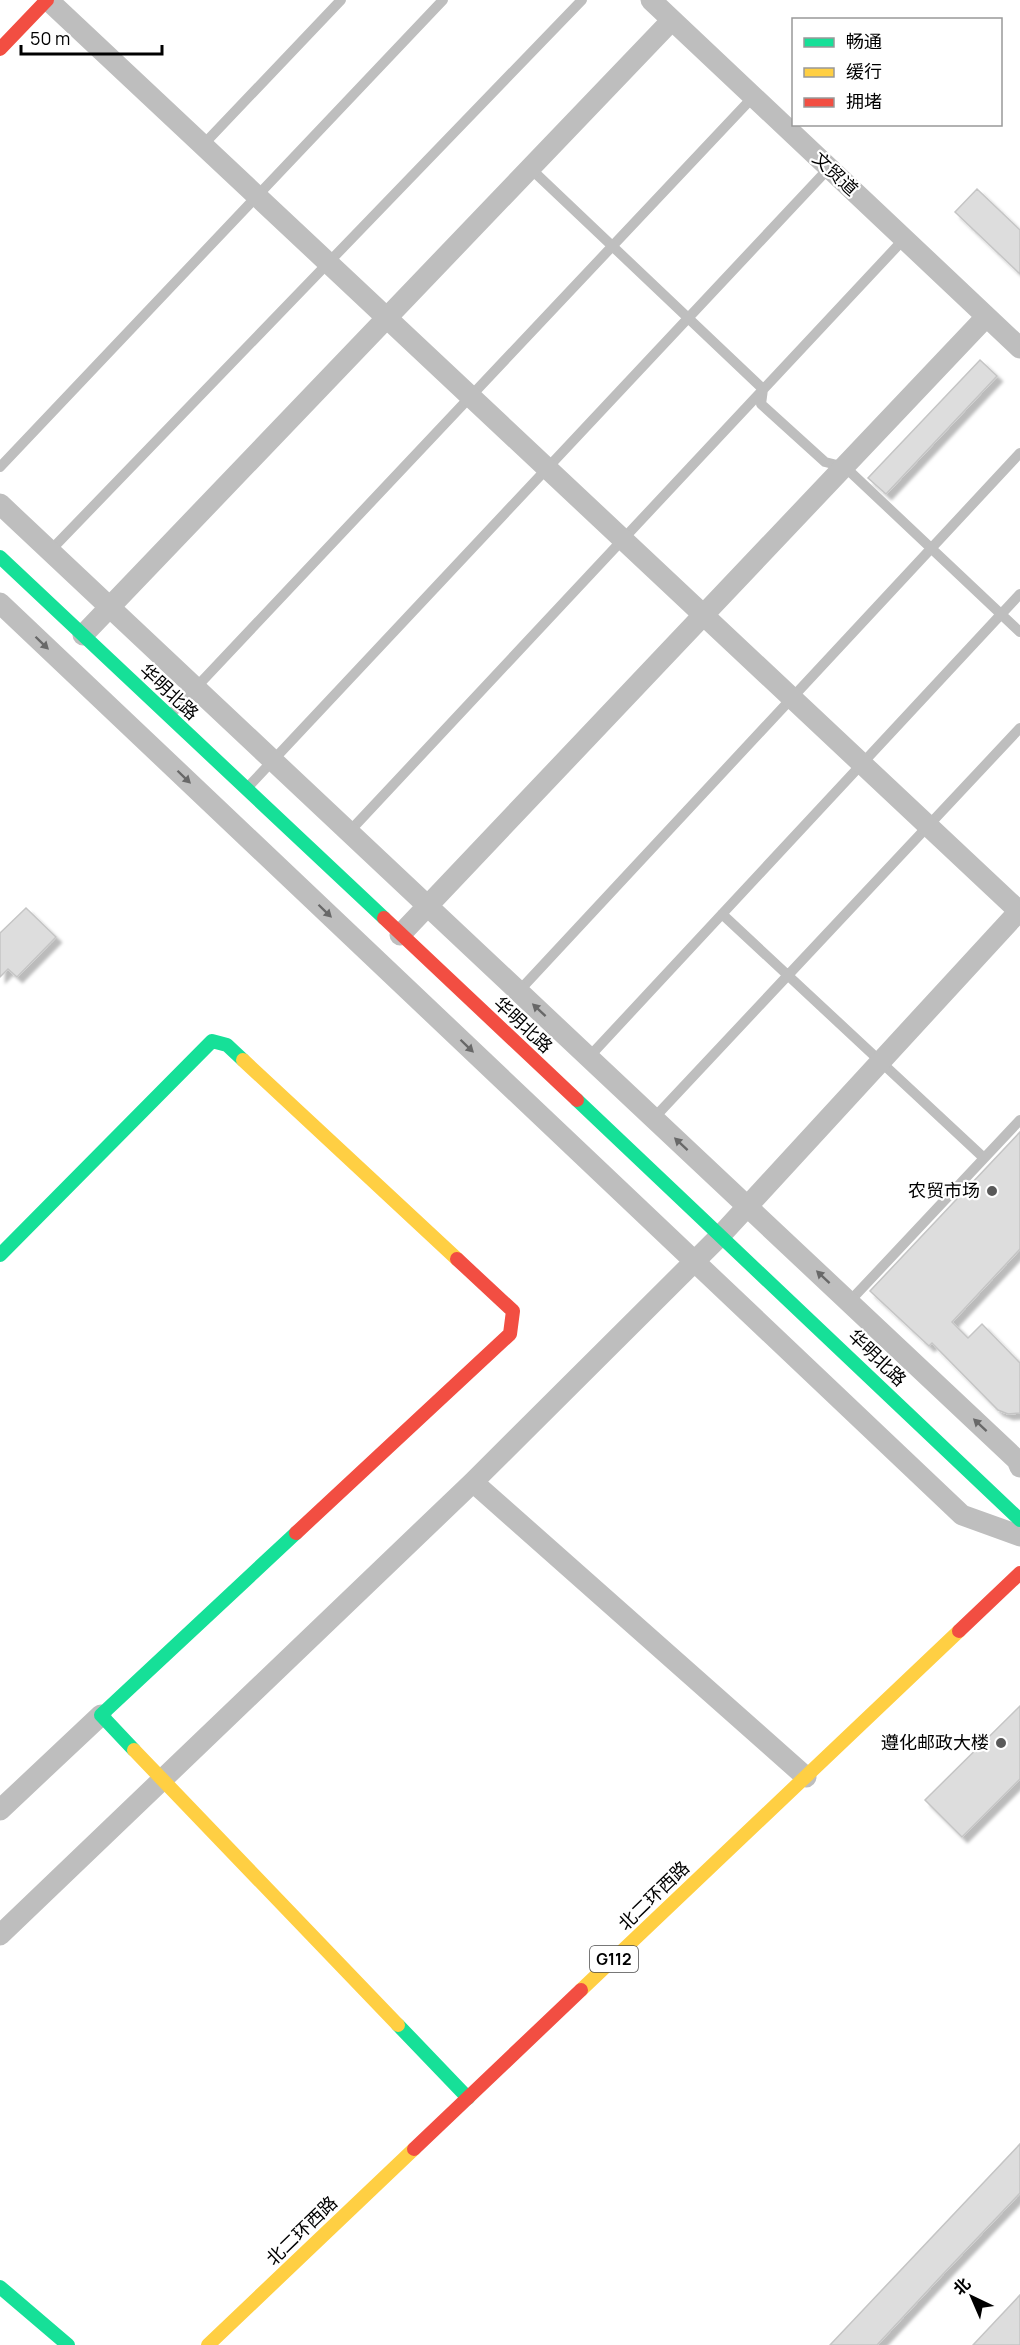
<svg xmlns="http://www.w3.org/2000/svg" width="1020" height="2345" viewBox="0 0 1020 2345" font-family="Manrope,'Noto Sans SC',sans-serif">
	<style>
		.building { fill: #ddd; stroke: #c5c5c5; stroke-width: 1.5; filter: url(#shadow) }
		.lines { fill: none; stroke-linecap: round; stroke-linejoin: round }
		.lane { stroke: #bebebe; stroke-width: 10 }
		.street { stroke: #bebebe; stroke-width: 21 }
		.fast { stroke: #16e098; stroke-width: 14 }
		.slow { stroke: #ffcf43; stroke-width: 14 }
		.jam { stroke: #f24e42; stroke-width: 14 }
		.oneway { fill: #686868 }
		.poi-dot { fill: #595959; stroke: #fff; stroke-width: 2 }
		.labels { text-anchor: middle; stroke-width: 4.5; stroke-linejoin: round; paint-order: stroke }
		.shield { fill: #fff; stroke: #4c4c4c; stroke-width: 1.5 }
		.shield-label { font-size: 16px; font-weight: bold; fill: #000 }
		.street-label { font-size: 18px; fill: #000; stroke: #fff }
		.poi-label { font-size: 18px; fill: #000; stroke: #fff; text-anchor: end }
	</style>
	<defs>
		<filter id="shadow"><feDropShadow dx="5.5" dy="5.5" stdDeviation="1.5" flood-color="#0004"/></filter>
	</defs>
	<rect width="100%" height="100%" fill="#fff"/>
	<path class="building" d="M 977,189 L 1020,230 L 1020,274 L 955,212 Z
		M 980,360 L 997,376 L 886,494 L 868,478 Z
		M 26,908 L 56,937 L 17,977 L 8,969 L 0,977 L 0,933 Z
		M 1020,1132 L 1020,1249 L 952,1322 L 968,1338 L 982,1324 L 1020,1363 L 1020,1413 L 1008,1414 L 998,1410 L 932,1343 L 929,1346 L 870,1291 Z
		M 1020,1706 L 1020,1779 L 962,1837 L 925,1800 Z
		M 1020,2144 L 1020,2193 L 944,2273 L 877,2345 L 830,2345 Z
		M 1020,2295 L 1020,2345 L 973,2345 Z"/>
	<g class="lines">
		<path class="lane" d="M 203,145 L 341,0
			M 530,168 L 763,389 L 761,404 L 825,462 L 845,467 L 1020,632
			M 0,467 L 443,0
			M 50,551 L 582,0
			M 171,714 L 753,97
			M 248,787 L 829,168
			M 349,832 L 904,239
			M 722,914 L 984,1158
			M 519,991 L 1020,453
			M 589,1057 L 1020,594
			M 654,1118 L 1020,728
			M 849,1302 L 1020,1120"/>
		<path class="street" d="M 48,0 L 1020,912
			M 651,0 L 1020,348
			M 0,504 L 1017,1460 L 1020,1467
			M 0,603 L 962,1515 L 1020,1536
			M 83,635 L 672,20
			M 400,935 L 986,317
			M 473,1482 L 806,1777
			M 0,1810 L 101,1715
			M 0,1935 L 473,1482 L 721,1235 L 1020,910"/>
		<path class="fast" d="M 0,557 L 384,918
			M 577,1100 L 1020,1520
			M 0,1255 L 212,1041 L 227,1045 L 243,1060
			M 134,1750 L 101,1715 L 296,1533
			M 398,2025 L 468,2098
			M 0,2287 L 68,2345"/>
		<path class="slow" d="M 243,1060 L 457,1259
			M 134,1750 L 398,2025
			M 581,1990 L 959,1631
			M 208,2345 L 414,2149"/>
		<path class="jam" d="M 0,49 L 47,0
			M 384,918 L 577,1100
			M 296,1533 L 510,1334 L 513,1311 L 457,1259
			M 959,1631 L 1020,1573
			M 414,2149 L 581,1990"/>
	</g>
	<defs><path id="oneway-solid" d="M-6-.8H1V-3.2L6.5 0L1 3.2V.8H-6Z" transform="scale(1.5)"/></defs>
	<g class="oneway">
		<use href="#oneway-solid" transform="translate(42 643) rotate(44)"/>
		<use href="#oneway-solid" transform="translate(184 777) rotate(44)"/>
		<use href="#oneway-solid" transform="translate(325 911) rotate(44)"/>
		<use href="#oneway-solid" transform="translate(539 1010) rotate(-137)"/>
		<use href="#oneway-solid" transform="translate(467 1046) rotate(44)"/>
		<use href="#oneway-solid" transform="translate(681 1144) rotate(-137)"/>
		<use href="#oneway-solid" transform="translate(823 1277) rotate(-137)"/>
		<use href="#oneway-solid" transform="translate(980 1425) rotate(-137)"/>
	</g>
	<g class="poi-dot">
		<circle cx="992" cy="1191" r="6"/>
		<circle cx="1001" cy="1743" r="6"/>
	</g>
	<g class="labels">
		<rect class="shield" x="590" y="1946" width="48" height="26" rx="4.5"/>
		<g class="shield-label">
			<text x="614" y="1965">G112</text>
		</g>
		<g class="street-label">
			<text transform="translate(835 174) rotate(43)" y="6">文贸道</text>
			<text transform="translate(169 692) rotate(43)" y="6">华明北路</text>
			<text transform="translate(523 1025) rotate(43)" y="6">华明北路</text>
			<text transform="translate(877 1358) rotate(44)" y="6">华明北路</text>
			<text transform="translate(654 1896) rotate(-44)" y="6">北二环西路</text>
			<text transform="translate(302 2231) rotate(-44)" y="6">北二环西路</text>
		</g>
		<g class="poi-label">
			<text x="980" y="1197">农贸市场</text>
			<text x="989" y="1749">遵化邮政大楼</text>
		</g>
	</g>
	<rect x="792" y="18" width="210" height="108" fill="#ffffff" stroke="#999999" stroke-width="1.5"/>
	<rect x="804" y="38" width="30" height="9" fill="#16e098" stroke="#999999" stroke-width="1.5"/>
	<text x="846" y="48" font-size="18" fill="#000000">畅通</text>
	<rect x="804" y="68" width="30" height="9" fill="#ffcf43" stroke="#999999" stroke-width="1.5"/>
	<text x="846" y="78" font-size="18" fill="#000000">缓行</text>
	<rect x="804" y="98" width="30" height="9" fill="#f24e42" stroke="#999999" stroke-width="1.5"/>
	<text x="846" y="108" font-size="18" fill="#000000">拥堵</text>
	<g transform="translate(972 2297) rotate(316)" stroke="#ffffff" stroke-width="4.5" paint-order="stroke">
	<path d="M0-4.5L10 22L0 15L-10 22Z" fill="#000000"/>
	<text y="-9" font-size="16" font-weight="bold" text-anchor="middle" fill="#000000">北</text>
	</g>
	<path d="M21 45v9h141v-9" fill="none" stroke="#000000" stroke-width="3"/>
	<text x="30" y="45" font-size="18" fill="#000000" stroke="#ffffff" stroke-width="4.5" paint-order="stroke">50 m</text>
</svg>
